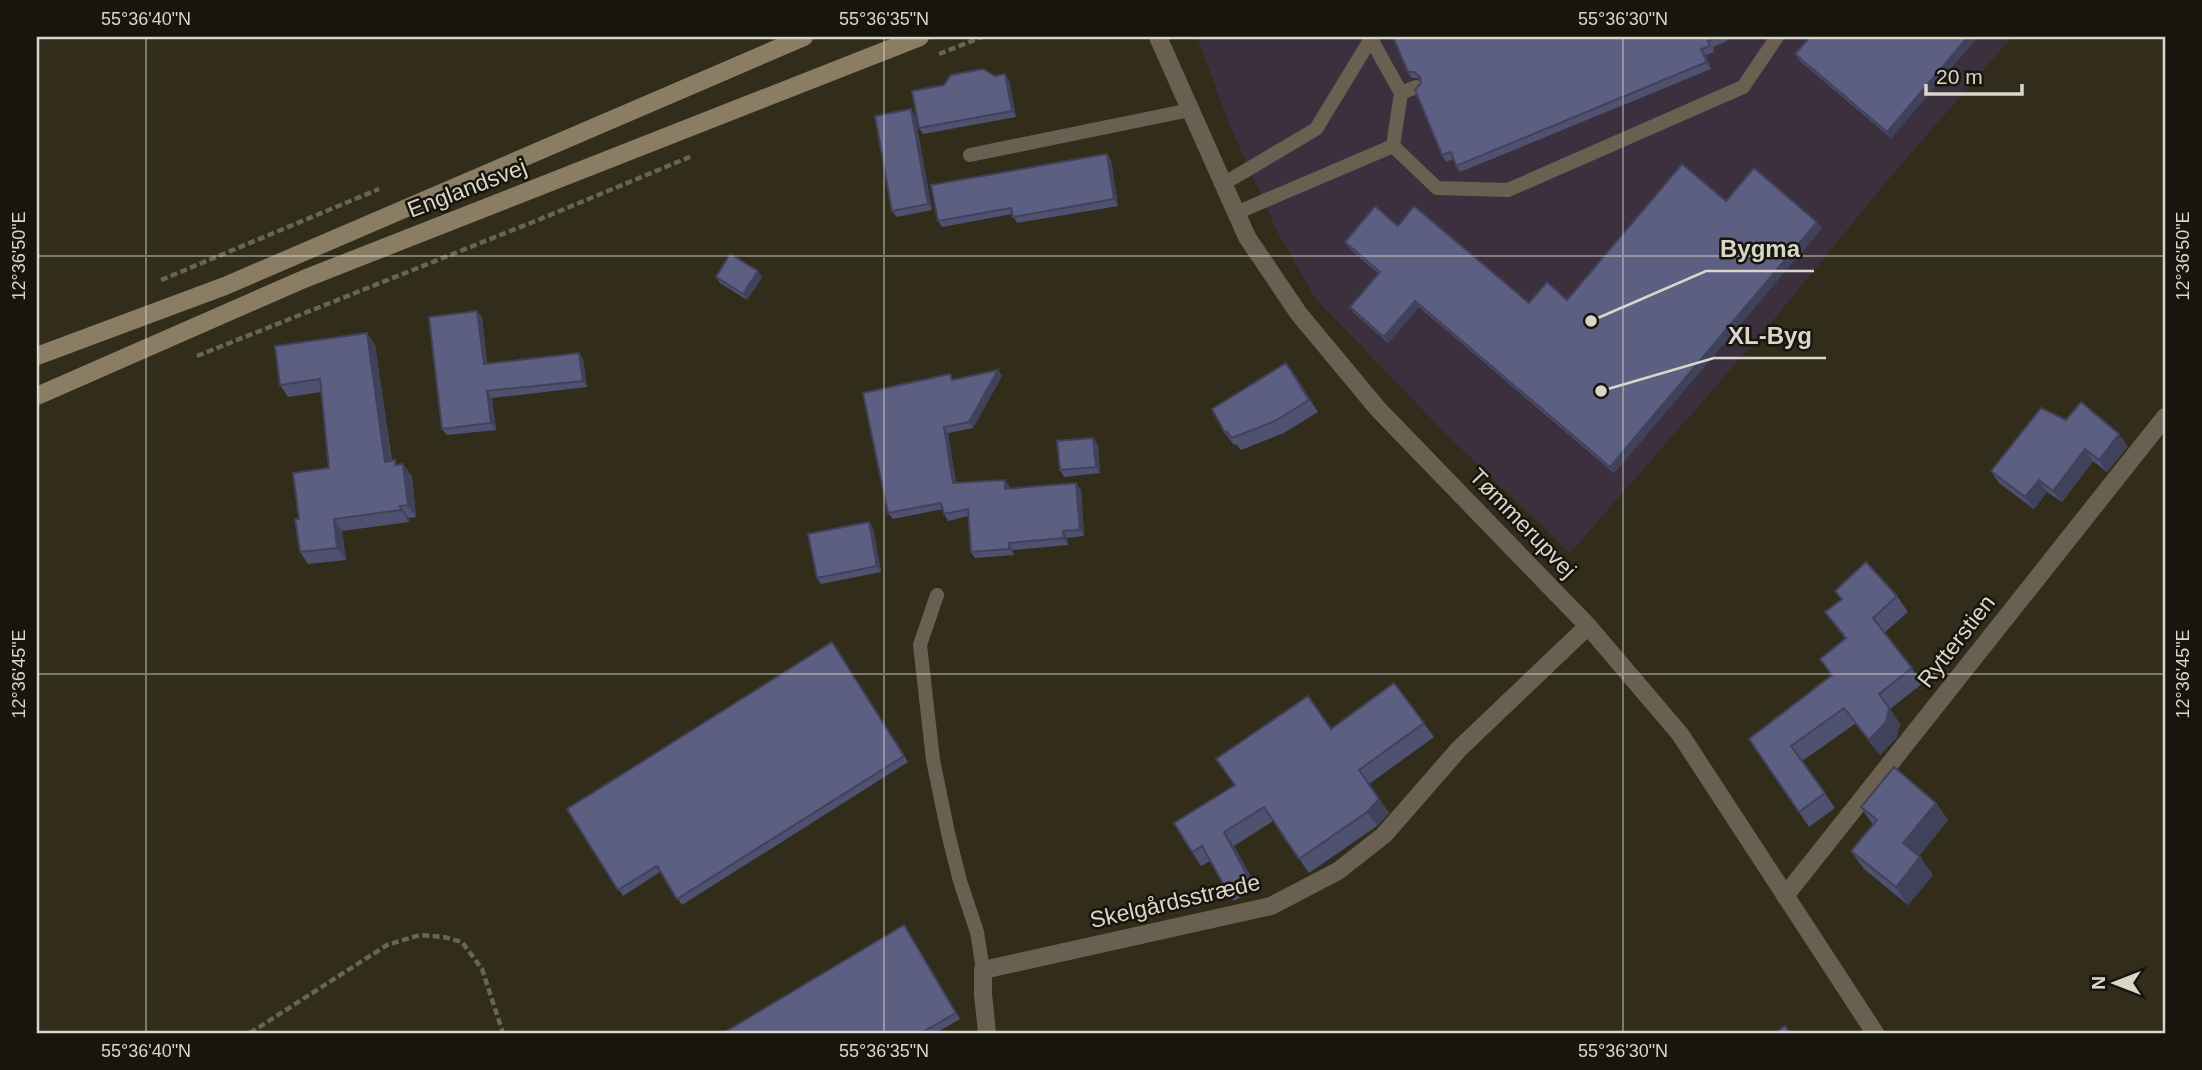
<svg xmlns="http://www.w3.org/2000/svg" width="2202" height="1070" viewBox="0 0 2202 1070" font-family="Helvetica,sans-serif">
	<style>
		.industrial { fill: #3c303e }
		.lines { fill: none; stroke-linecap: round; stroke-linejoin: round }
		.path { stroke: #696555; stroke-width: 4.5; stroke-dasharray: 7 3.5; stroke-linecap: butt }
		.service { stroke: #696051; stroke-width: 14 }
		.minor { stroke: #696051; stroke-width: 18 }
		.tertiary { stroke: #696051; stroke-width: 18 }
		.secondary { stroke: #8a7d64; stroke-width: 18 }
		.wall { fill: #4f5170 }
		.shaded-wall { fill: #40425b }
		.building { fill: #5c5e82; stroke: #40425b; stroke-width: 2 }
		.ticks { fill: none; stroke: #d9d6cb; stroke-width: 2; stroke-opacity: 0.45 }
		.labels { text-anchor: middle; stroke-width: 5; stroke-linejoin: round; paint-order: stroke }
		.street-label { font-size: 23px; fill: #d9d6cb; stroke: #18150d }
		.leader { fill: none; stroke: #d9d6cb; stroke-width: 2.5 }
		.callout-dot { fill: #d9d6cb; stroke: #18150d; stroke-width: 2.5 }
		.callout-label { font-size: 24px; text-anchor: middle; font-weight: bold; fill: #d9d6cb; stroke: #18150d; stroke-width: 5; stroke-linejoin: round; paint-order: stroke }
		.neatline { fill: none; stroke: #d9d6cb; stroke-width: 2.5 }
		.ticks-label { font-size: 18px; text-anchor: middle; fill: #d9d6cb }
	</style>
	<rect width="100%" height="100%" fill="#322d1a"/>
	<path class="industrial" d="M 1197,37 L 2012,37 L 1892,175 L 1771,323 L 1570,553 L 1444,432 L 1315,298 L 1277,231 L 1230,126 Z"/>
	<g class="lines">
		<path class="path" d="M 939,54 L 982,37
			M 161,280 L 379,189
			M 197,356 L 538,220 L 692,156
			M 250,1033 L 387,945 L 420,935 L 444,937 L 462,942 L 482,969 L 503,1033"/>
		<path class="service" d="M 1371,39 L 1401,93
			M 1393,146 L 1401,93 L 1416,87
			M 970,155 L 1190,110
			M 1223,184 L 1316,129 L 1372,37
			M 1236,213 L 1393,146 L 1437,188 L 1508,190 L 1743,87 L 1777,37
			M 937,595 L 920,645 L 933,760 L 948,833 L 960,881 L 977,932 L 983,970"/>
		<path class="minor" d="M 1785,896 L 2165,417
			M 987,1033 L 983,994 L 983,970 L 1271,906 L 1338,871 L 1384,835 L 1459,749 L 1588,626"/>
		<path class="tertiary" d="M 1158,37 L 1247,237 L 1299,314 L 1378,409 L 1588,626 L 1680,734 L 1875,1033"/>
		<path class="secondary" d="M 37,356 L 225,286 L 804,37
			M 37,396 L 304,279 L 920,37"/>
	</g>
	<path class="wall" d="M 1393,37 L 1726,37 L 1727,41 L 1713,47 L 1714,52 L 1706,55 L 1711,69 L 1460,172 L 1456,166 L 1453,159 L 1446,162 L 1442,155 L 1421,80 L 1418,78 L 1412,78 L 1408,72 Z
		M 1978,37 L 1891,138 L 1800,61 L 1795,54 Z
		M 995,76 L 1009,80 L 1016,117 L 923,134 L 919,128 L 944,85 Z
		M 911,109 L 915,116 L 932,210 L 897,217 L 892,211 Z
		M 1107,154 L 1111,160 L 1118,206 L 1017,223 L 1012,214 L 942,227 L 938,221 Z
		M 1726,201 L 1822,228 L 1614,473 L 1419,307 L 1388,343 L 1354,313 L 1350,307 L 1379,274 L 1349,248 L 1345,242 L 1398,226 L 1529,303 L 1567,300 Z
		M 716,277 L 762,277 L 747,300 L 720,283 Z
		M 482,317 L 487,364 L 579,353 L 583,359 L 587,387 L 492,398 L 496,430 L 447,435 L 442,429 Z
		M 375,345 L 392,461 L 412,476 L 416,517 L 409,518 L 409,522 L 342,531 L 346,560 L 308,564 L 300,552 L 329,468 L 321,392 L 288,397 L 280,385 Z
		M 998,370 L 1002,376 L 973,428 L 948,433 L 956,483 L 1005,480 L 1009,486 L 1009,489 L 1081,489 L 1084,536 L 1067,538 L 1068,545 L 1013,550 L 1014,555 L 975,558 L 971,552 L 968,516 L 948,521 L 944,514 L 943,509 L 893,519 L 888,513 L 954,379 Z
		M 1295,375 L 1318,412 L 1284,433 L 1241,450 L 1236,444 L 1234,445 L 1225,433 Z
		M 2066,420 L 2128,446 L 2107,472 L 2093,461 L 2062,502 L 2047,492 L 2034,509 L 1999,483 L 1991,471 Z
		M 1098,444 L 1100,473 L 1064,477 L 1060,470 Z
		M 869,522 L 873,528 L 881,572 L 821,584 L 817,578 Z
		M 1835,591 L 1897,596 L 1908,612 L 1884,633 L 1923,683 L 1890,709 L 1900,724 L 1897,737 L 1880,755 L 1855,724 L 1802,761 L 1835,808 L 1809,827 L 1749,739 L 1831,675 L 1820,659 L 1845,639 L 1825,612 L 1841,600 Z
		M 832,642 L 908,762 L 682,905 L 660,872 L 623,896 L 567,809 Z
		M 1394,683 L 1434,737 L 1369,784 L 1389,813 L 1377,826 L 1309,873 L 1273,821 L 1234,846 L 1257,888 L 1234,901 L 1225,887 L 1210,861 L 1201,866 L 1192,852 L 1331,729 Z
		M 1936,803 L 1948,820 L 1919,856 L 1933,875 L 1908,905 L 1864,869 L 1851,851 L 1873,825 L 1861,807 Z
		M 908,931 L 960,1019 L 936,1033 L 725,1033 Z"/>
	<path class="shaded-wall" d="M 1968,37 L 1978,37 L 1891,138 L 1887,132 Z
		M 1701,49 L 1706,55 L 1711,69 L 1707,62 Z
		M 1005,74 L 1009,80 L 1016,117 L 1012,111 Z
		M 911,109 L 915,116 L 932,210 L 928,204 Z
		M 1107,154 L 1111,160 L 1118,206 L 1114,199 Z
		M 1817,222 L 1822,228 L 1614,473 L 1610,467 Z
		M 758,271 L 762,277 L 747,300 L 743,294 Z
		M 1415,301 L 1419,307 L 1388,343 L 1384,337 Z
		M 477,311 L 482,317 L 488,370 L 484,364 Z
		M 367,333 L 375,345 L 393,474 L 385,462 Z
		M 579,353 L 583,359 L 587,387 L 583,381 Z
		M 1286,363 L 1295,375 L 1318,412 L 1309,400 Z
		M 998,370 L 1002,376 L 973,428 L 969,422 Z
		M 487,391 L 492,398 L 496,430 L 491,423 Z
		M 944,427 L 948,433 L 957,489 L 953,483 Z
		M 2119,434 L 2128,446 L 2107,472 L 2099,460 Z
		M 1093,438 L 1098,444 L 1100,473 L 1096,467 Z
		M 2085,449 L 2093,461 L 2062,502 L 2053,491 Z
		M 403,464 L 412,476 L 416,517 L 408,505 Z
		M 1005,480 L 1009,486 L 1010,495 L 1005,489 Z
		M 2039,480 L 2047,492 L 2034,509 L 2025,497 Z
		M 1076,483 L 1081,489 L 1084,536 L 1080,530 Z
		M 400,506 L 409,518 L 409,522 L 401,510 Z
		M 334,519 L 342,531 L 346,560 L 337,548 Z
		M 869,522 L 873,528 L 881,572 L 877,566 Z
		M 1063,531 L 1067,538 L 1068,545 L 1064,538 Z
		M 1009,543 L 1013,550 L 1014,555 L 1009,549 Z
		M 1889,708 L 1900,724 L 1897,737 L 1880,755 L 1869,740 Z
		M 1359,770 L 1389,813 L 1377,826 L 1367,812 Z
		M 1936,803 L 1948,820 L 1916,860 L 1903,843 Z
		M 1224,832 L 1234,846 L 1257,888 L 1247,875 Z
		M 1920,857 L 1933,875 L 1908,905 L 1896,887 Z"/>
	<path class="building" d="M 1393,37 L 1719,37 L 1708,41 L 1710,46 L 1701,49 L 1707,62 L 1456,166 L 1451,152 L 1442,155 L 1415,90 L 1421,83 L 1420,77 L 1414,72 L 1408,72 Z
		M 1810,37 L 1968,37 L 1887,132 L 1795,54 Z
		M 983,69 L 995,76 L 1005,74 L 1012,111 L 919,128 L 912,91 L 944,85 L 951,75 Z
		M 911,109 L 928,204 L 892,211 L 875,116 Z
		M 1107,154 L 1114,199 L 1013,217 L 1011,208 L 938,221 L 931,185 Z
		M 1682,164 L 1726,201 L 1754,168 L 1817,222 L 1610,467 L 1415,301 L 1384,337 L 1350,307 L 1380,272 L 1345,242 L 1375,206 L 1398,226 L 1414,206 L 1529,303 L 1547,282 L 1567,300 Z
		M 730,254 L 758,271 L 743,294 L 716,277 Z
		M 477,311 L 484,364 L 579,353 L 583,381 L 487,391 L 491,423 L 442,429 L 429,317 Z
		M 367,333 L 385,462 L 395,460 L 395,465 L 403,464 L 408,505 L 400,506 L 401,510 L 334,519 L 337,548 L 300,552 L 295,519 L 299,519 L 293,473 L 329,468 L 320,379 L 280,385 L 275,346 Z
		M 1286,363 L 1309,400 L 1275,421 L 1232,438 L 1227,432 L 1225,433 L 1212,409 Z
		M 998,370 L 969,422 L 944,427 L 953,483 L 1005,480 L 1005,489 L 1076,483 L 1080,530 L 1063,531 L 1064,538 L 1009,543 L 1009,549 L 971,552 L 968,509 L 944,514 L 941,503 L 888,513 L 863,393 L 950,374 L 952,380 Z
		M 2081,402 L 2119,434 L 2099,460 L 2085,449 L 2053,491 L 2039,480 L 2025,497 L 1991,471 L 2041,408 L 2066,420 Z
		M 1093,438 L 1096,467 L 1060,470 L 1057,441 Z
		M 869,522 L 877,566 L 817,578 L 808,534 Z
		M 1866,562 L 1897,596 L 1873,618 L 1912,668 L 1879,694 L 1889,708 L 1886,722 L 1869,740 L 1844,708 L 1791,746 L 1825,793 L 1799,812 L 1749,739 L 1832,675 L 1820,659 L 1846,638 L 1825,612 L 1842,599 L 1835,591 Z
		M 832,642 L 904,756 L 677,899 L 657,866 L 618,890 L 567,809 Z
		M 1394,683 L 1424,723 L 1359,770 L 1379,799 L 1367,812 L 1299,859 L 1264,807 L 1224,832 L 1247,875 L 1225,887 L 1202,846 L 1192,852 L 1174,823 L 1235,785 L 1216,759 L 1308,696 L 1331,729 Z
		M 1894,767 L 1936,803 L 1903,843 L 1920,857 L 1896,887 L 1851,851 L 1877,820 L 1861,807 Z
		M 904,925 L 956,1013 L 921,1033 L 725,1033 L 725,1032 Z
		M 1785,1026 L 1790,1033 L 1775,1033 Z"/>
	<path class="ticks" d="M 146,37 L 146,1033M 884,37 L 884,1033M 1623,37 L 1623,1033M 37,256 L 2165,256M 37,674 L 2165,674"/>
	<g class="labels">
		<g class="street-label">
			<text transform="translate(467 188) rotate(-21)" y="8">Englandsvej</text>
			<text transform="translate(1523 523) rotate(46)" y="8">Tømmerupvej</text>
			<text transform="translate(1956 641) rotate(-52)" y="8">Rytterstien</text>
			<text transform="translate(1175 901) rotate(-13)" y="8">Skelgårdsstræde</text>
		</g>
	</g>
	<path class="leader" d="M1591 321L1706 271H1814M1601 391L1714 358H1826"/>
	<g class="callout-dot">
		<circle cx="1591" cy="321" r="7"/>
		<circle cx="1601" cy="391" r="7"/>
	</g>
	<g class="callout-label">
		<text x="1760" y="257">Bygma</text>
		<text x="1770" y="344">XL-Byg</text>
	</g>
	<rect width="2202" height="1070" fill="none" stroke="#18150d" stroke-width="77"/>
	<g transform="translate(2115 983) rotate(270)" stroke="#18150d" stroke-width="5" paint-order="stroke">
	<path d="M0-5L12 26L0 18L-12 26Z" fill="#d9d6cb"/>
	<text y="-10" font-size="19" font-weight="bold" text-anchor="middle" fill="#d9d6cb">N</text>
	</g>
	<path d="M1926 84v10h96v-10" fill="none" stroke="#d9d6cb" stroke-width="3.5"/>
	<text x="1936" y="84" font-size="21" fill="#d9d6cb" stroke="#18150d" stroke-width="5" paint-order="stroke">20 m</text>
	<rect x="38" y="38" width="2126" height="994" class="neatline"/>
	<g class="ticks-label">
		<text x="146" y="25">55°36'40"N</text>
		<text x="884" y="25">55°36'35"N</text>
		<text x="1623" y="25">55°36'30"N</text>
		<text transform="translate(2183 256) rotate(-90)" y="6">12°36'50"E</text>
		<text transform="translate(19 256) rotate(-90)" y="6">12°36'50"E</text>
		<text transform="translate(2183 674) rotate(-90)" y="6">12°36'45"E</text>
		<text transform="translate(19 674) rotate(-90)" y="6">12°36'45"E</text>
		<text x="146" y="1057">55°36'40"N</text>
		<text x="884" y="1057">55°36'35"N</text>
		<text x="1623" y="1057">55°36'30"N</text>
	</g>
</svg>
